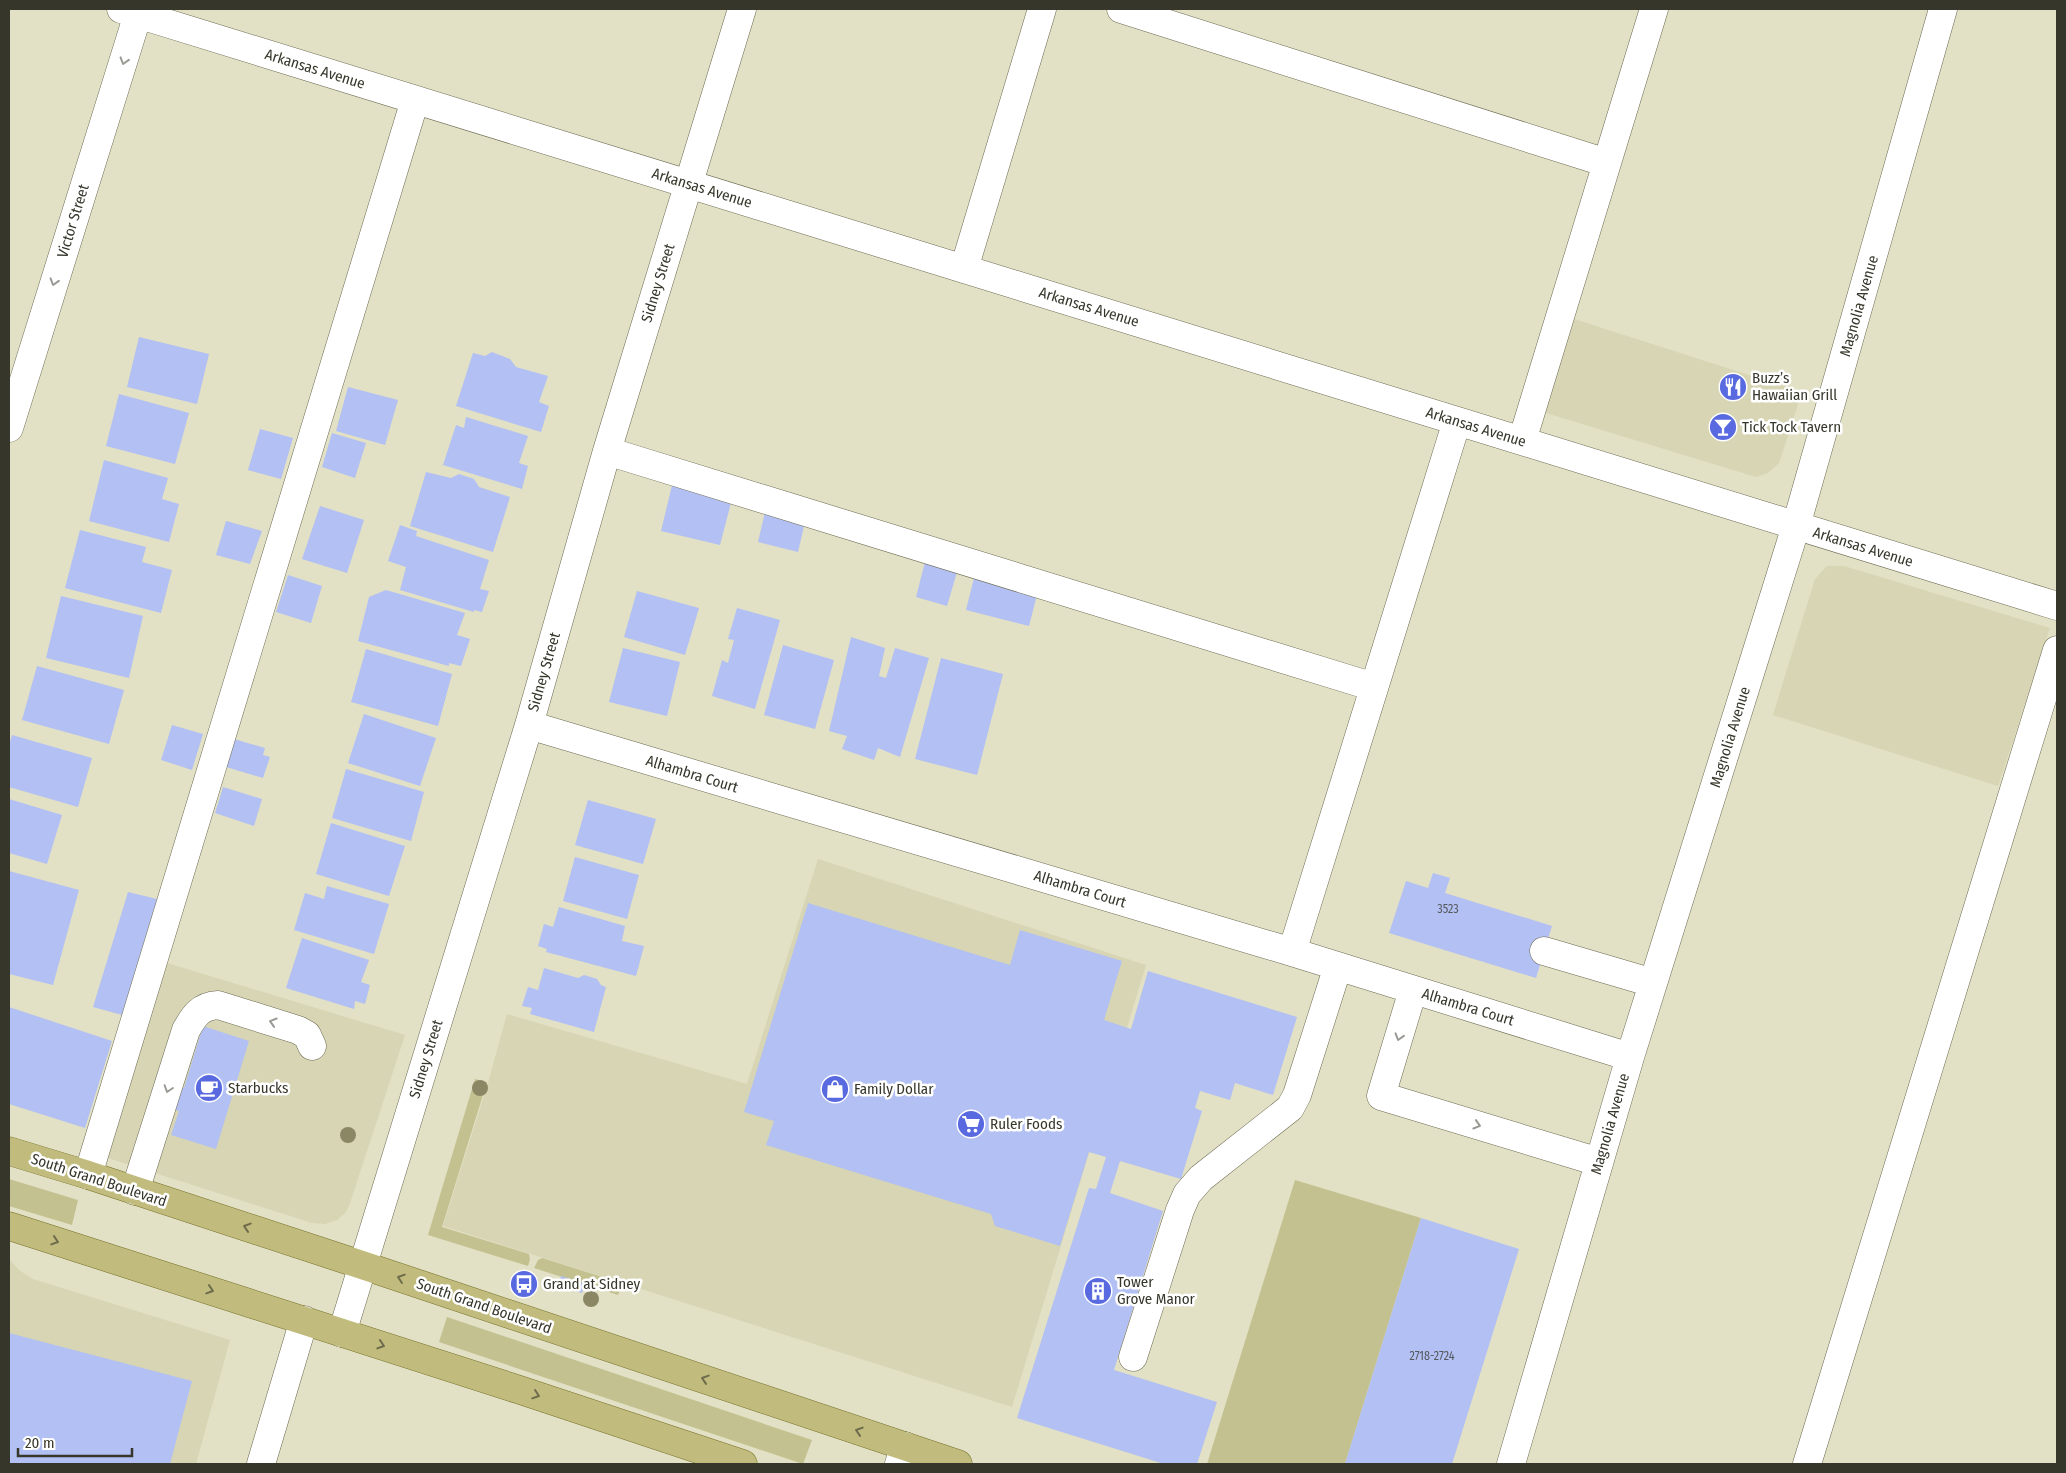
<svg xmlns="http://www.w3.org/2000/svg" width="2066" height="1473" viewBox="0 0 2066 1473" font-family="'Fira Sans Condensed',sans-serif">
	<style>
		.built { fill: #d7d5b3 }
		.green { fill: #c4c190 }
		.building { fill: #b2c0f3 }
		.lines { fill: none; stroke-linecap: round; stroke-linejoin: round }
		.minor-casing { stroke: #6c6a52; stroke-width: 29 }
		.major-casing { stroke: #767028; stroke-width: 29 }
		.minor { stroke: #fff; stroke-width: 28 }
		.major { stroke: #c1bc7d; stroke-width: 28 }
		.tree { fill: #8b8764 }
		.oneway { stroke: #9a9a95 }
		.oneway2 { stroke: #6e6c4c }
		.labels { text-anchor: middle; stroke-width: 5; stroke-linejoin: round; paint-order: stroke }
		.number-label { font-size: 12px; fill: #55585d }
		.street-label { font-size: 15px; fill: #36362b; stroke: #fff }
		.poi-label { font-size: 15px; fill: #36362b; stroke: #fff; text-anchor: start }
	</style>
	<rect width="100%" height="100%" fill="#e2e0c5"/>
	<path class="built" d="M 1574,319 L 1802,392 L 1779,463 L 1768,473 L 1756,477 L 1543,412 Z
		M 1827,566 L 1844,566 L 2050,628 L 1998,786 L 1773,715 L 1815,579 Z
		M 818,859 L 1146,965 L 1012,1407 L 443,1226 L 488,1083 L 507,1014 L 747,1084 Z
		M 167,963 L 405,1035 L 350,1203 L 346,1212 L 337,1220 L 325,1224 L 312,1223 L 108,1158 Z
		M 9,1259 L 19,1270 L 33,1279 L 230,1340 L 196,1464 L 9,1464 Z"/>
	<path class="green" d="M 475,1079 L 487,1082 L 442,1227 L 529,1254 L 530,1259 L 528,1266 L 428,1235 Z
		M 9,1179 L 78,1200 L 72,1225 L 9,1206 Z
		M 1295,1180 L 1421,1218 L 1345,1464 L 1207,1464 Z
		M 542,1258 L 615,1281 L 620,1290 L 618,1295 L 534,1268 L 538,1260 Z
		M 447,1317 L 812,1440 L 803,1464 L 439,1342 Z"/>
	<path class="building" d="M 139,337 L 209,354 L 197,404 L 127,387 Z
		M 492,352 L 510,359 L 516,367 L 548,376 L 539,402 L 549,406 L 541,432 L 456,406 L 473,353 L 485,356 Z
		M 348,387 L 398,400 L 385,445 L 336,431 Z
		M 119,394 L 189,413 L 175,464 L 106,446 Z
		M 466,417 L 528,436 L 519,463 L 528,466 L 522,489 L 443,465 L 456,425 L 464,428 Z
		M 260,429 L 293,438 L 281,479 L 248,470 Z
		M 332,433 L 366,443 L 355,478 L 322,467 Z
		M 104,460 L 168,478 L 162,499 L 179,504 L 169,542 L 89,521 Z
		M 426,472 L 451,478 L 459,474 L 474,479 L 479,487 L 510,497 L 493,552 L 410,526 Z
		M 673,481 L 733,495 L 720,545 L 661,531 Z
		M 320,506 L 364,520 L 347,573 L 302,559 Z
		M 765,512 L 805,522 L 798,552 L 758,542 Z
		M 226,521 L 262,531 L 250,564 L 216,555 Z
		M 400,525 L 417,531 L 416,536 L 489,560 L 480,589 L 489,591 L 482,612 L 474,610 L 474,612 L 400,590 L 406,567 L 388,561 Z
		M 80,530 L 146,547 L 142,562 L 172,570 L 161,613 L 65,588 Z
		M 925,562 L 957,572 L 947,606 L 916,597 Z
		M 976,570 L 1039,587 L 1029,626 L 966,610 Z
		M 288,575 L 322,586 L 311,623 L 276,612 Z
		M 386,590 L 465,613 L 457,635 L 470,639 L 461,666 L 449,663 L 449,666 L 358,641 L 369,597 Z
		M 637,591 L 699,608 L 685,655 L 624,637 Z
		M 61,596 L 143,616 L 129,678 L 46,658 Z
		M 737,608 L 780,620 L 755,709 L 712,696 L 722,660 L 728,663 L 734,640 L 728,639 Z
		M 851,637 L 885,648 L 879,676 L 886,678 L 895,648 L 929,658 L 900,757 L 878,748 L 874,760 L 842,749 L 847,736 L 829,731 Z
		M 783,645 L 834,660 L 815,729 L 764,715 Z
		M 623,648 L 680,662 L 667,716 L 609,702 Z
		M 366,649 L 452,674 L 438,726 L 351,702 Z
		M 941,658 L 1003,674 L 977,775 L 915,759 Z
		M 37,666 L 124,690 L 109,744 L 22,720 Z
		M 364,714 L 436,738 L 420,786 L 348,763 Z
		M 172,725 L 203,734 L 192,770 L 161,760 Z
		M 12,735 L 92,758 L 78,807 L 9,787 L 9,745 Z
		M 234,739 L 265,748 L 263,755 L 270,757 L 263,778 L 226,767 Z
		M 346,769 L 424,792 L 411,841 L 332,818 Z
		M 223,787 L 262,799 L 254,826 L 215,813 Z
		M 9,799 L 62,815 L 47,864 L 9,853 Z
		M 588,800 L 656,819 L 643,864 L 575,845 Z
		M 331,823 L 405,846 L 389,896 L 316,874 Z
		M 575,857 L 639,875 L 627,919 L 563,901 Z
		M 9,871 L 79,890 L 53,985 L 9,974 Z
		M 1433,873 L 1450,878 L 1445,893 L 1552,926 L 1536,978 L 1389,933 L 1406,881 L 1428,888 Z
		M 327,886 L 389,904 L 374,954 L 294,930 L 305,893 L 324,899 Z
		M 128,892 L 157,899 L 122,1015 L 93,1007 Z
		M 808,903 L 1010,965 L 1020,930 L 1122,961 L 1104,1020 L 1131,1029 L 1148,971 L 1297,1017 L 1273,1095 L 1235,1083 L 1230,1100 L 1200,1091 L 1195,1108 L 1202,1111 L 1181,1179 L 1120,1161 L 1110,1193 L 1163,1211 L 1114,1370 L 1217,1402 L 1197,1464 L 1164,1464 L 1017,1418 L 1089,1188 L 1096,1189 L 1106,1157 L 1089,1152 L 1060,1246 L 995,1226 L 991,1214 L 766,1145 L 774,1121 L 744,1112 Z
		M 559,907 L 625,926 L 622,941 L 644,946 L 636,976 L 546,952 L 547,949 L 538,946 L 544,924 L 553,927 Z
		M 302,938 L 369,960 L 361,982 L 370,985 L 365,1004 L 355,1001 L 354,1009 L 286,988 Z
		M 544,968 L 578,978 L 584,975 L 597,979 L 601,985 L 606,987 L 594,1032 L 530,1014 L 532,1008 L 522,1006 L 528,987 L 538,990 Z
		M 9,1007 L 112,1041 L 85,1128 L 9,1104 Z
		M 203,1026 L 249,1041 L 216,1149 L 171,1135 L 179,1111 L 172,1109 L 179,1087 L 184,1088 Z
		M 1421,1218 L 1519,1249 L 1452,1464 L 1345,1464 Z
		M 561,1276 L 585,1284 L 582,1293 L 558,1286 Z
		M 9,1333 L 192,1381 L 170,1464 L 9,1464 Z"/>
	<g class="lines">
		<defs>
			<path id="minor" d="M 121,9 L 2057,606
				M 1121,9 L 1607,163
				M 964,269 L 1042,9
				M 9,428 L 138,14
				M 1522,441 L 1654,9
				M 607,451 L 1374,687
				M 529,725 L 1292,952 L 1630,1057
				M 1544,951 L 1653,983
				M 1292,952 L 1457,421
				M 1413,990 L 1381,1096 L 1599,1162
				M 88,1175 L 415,100
				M 135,1191 L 186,1030 C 194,1016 200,1006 218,1005 L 298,1030 L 307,1035 L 312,1046
				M 342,1333 L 529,725 L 607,451 L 742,9
				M 1133,1357 L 1180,1210 L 1187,1194 L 1201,1178 L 1290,1108 L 1297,1095 L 1338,966
				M 261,1464 L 304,1320
				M 899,1464 L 905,1446
				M 1511,1464 L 1630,1057 L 1796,526 L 1943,9
				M 1807,1464 L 2057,650"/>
			<path id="major" d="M 9,1151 L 88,1175 L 362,1265 L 958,1464
				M 9,1226 L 520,1390 L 743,1464"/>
		</defs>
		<use href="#minor" class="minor-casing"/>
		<use href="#major" class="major-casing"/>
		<use href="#minor" class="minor"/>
		<use href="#major" class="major"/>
	</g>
	<g class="tree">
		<circle cx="480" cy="1088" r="8"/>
		<circle cx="348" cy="1135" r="8"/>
		<circle cx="591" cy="1299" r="8"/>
	</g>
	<defs><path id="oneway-chevron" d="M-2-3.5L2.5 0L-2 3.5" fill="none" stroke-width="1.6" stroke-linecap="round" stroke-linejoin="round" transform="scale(1.25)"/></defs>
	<g class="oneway">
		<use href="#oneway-chevron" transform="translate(124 61) rotate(107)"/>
		<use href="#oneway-chevron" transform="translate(54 282) rotate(107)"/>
		<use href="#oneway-chevron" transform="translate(273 1022) rotate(-163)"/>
		<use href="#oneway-chevron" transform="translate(1399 1037) rotate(107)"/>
		<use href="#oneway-chevron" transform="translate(168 1089) rotate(108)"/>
		<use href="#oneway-chevron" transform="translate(1477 1125) rotate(17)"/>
	</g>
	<g class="oneway2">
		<use href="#oneway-chevron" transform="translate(247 1227) rotate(-162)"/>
		<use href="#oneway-chevron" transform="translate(55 1241) rotate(18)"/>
		<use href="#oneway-chevron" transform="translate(401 1278) rotate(-161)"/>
		<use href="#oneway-chevron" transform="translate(210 1290) rotate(18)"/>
		<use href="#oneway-chevron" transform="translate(381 1345) rotate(18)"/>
		<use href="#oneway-chevron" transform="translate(705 1379) rotate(-162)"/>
		<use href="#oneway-chevron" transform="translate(536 1395) rotate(19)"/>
		<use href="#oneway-chevron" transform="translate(859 1431) rotate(-162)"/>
	</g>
	<defs>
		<symbol id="restaurant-disc" viewBox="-11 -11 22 22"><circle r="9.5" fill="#596ae1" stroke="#fff"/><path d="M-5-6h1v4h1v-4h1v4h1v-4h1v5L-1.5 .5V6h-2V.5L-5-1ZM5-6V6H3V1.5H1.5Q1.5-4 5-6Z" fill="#fff"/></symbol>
		<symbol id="bar-disc" viewBox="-11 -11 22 22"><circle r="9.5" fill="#596ae1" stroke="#fff"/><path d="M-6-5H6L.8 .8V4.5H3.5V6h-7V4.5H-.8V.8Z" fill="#fff"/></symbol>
		<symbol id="cafe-disc" viewBox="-11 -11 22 22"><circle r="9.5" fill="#596ae1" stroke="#fff"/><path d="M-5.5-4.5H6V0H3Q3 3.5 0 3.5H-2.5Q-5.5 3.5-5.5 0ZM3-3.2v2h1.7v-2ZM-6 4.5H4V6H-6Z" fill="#fff"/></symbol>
		<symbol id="shop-disc" viewBox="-11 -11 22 22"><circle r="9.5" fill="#596ae1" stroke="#fff"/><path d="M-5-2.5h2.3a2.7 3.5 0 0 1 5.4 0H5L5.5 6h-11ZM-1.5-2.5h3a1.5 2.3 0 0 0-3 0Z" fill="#fff"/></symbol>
		<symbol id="supermarket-disc" viewBox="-11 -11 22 22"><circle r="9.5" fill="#596ae1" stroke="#fff"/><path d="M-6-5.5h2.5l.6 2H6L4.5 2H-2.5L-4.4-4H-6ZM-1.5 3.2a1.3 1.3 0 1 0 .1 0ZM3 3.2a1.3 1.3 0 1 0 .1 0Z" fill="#fff"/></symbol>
		<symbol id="bus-disc" viewBox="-11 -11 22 22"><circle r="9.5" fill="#596ae1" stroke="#fff"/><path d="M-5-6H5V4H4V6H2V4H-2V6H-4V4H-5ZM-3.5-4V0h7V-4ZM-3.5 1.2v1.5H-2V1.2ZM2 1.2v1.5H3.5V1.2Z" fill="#fff"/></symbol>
		<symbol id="building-disc" viewBox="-11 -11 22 22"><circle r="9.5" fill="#596ae1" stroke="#fff"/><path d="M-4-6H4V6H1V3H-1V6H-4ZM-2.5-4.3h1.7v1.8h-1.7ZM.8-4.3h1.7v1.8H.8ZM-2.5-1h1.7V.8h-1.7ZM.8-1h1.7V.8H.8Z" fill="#fff"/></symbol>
	</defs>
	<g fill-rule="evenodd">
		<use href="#restaurant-disc" x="1717" y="371" width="32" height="32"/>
		<use href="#bar-disc" x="1707" y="411" width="32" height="32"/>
		<use href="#cafe-disc" x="193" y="1072" width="32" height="32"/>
		<use href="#shop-disc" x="819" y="1073" width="32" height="32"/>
		<use href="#supermarket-disc" x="955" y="1108" width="32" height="32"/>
		<use href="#bus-disc" x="508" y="1268" width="32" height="32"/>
		<use href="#building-disc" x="1082" y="1275" width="32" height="32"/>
	</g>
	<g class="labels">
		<g class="number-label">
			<text x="1448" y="913">3523</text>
			<text x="1432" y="1360">2718-2724</text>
		</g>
		<g class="street-label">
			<text transform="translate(315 69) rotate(17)" y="5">Arkansas Avenue</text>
			<text transform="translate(702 188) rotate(17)" y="5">Arkansas Avenue</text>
			<text transform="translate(73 221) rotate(-73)" y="5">Victor Street</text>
			<text transform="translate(658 283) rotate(-73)" y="5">Sidney Street</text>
			<text transform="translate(1859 306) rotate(-74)" y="5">Magnolia Avenue</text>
			<text transform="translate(1089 307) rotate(17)" y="5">Arkansas Avenue</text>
			<text transform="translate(1476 427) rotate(17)" y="5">Arkansas Avenue</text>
			<text transform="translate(1863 547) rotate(17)" y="5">Arkansas Avenue</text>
			<text transform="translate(544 672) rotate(-74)" y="5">Sidney Street</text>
			<text transform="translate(1730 737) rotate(-73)" y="5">Magnolia Avenue</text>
			<text transform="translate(692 774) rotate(17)" y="5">Alhambra Court</text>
			<text transform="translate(1080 889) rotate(17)" y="5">Alhambra Court</text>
			<text transform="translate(1468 1007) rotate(17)" y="5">Alhambra Court</text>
			<text transform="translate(426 1059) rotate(-73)" y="5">Sidney Street</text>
			<text transform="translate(1610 1124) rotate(-74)" y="5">Magnolia Avenue</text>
			<text transform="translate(99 1180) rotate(18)" y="5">South Grand Boulevard</text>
			<text transform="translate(484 1306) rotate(19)" y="5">South Grand Boulevard</text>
		</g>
		<g class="poi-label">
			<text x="1752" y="383">Buzz’s<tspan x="1752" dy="17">Hawaiian Grill</tspan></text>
			<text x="1742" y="432">Tick Tock Tavern</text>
			<text x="228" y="1093">Starbucks</text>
			<text x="854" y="1094">Family Dollar</text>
			<text x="990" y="1129">Ruler Foods</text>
			<text x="1117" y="1287">Tower<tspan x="1117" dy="17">Grove Manor</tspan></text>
			<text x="543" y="1289">Grand at Sidney</text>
		</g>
	</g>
	<rect width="2066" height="1473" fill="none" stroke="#36362b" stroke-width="20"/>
	<path d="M18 1448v8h114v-8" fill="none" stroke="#36362b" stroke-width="2.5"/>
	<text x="25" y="1448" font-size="15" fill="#36362b" stroke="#ffffff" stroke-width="4" paint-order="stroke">20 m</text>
</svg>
